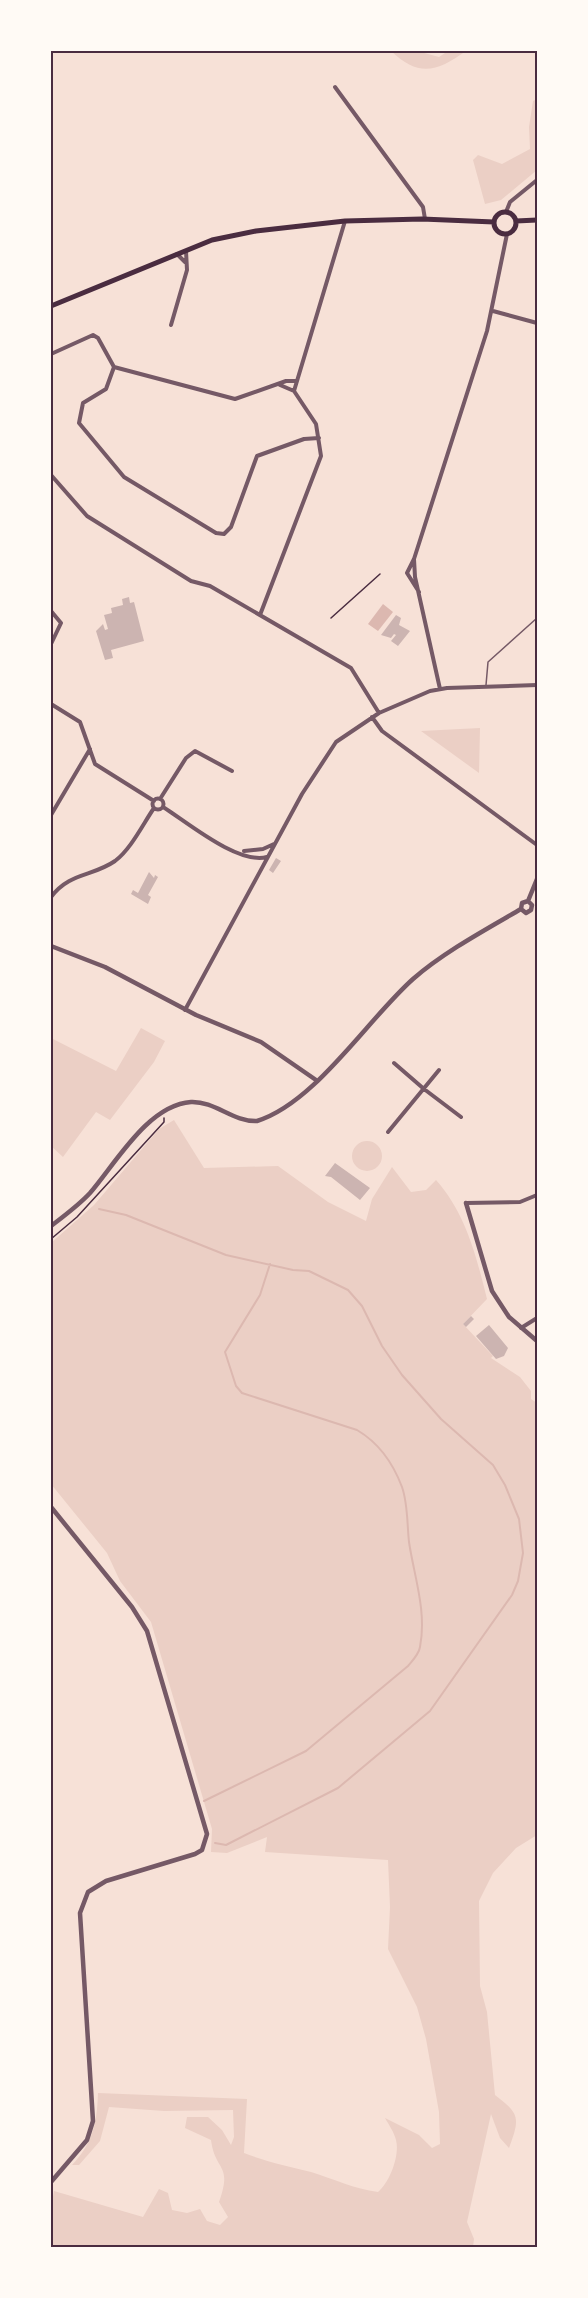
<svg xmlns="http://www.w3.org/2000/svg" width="588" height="2298" viewBox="0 0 588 2298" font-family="'Varela Round',sans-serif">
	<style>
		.green { fill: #ebcfc5 }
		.water { fill: #dcb8b0 }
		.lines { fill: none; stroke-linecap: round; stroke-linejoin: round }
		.stream { stroke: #dcb8b0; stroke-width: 2 }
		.building { fill: #ccb4b1 }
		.path { stroke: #4a2c40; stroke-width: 1.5 }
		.service { stroke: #755966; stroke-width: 1.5 }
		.minor { stroke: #755966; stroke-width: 4 }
		.tertiary { stroke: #755966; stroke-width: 4.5 }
		.secondary { stroke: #4a2c40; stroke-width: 5 }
		.neatline { fill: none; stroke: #4a2c40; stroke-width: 2 }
	</style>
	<rect width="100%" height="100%" fill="#f7e1d7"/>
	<path class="green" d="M 391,51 L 417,51 L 439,57 L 448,51 L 466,51 C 438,71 419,78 391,51 Z
		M 537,99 L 537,170 L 501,200 L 485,204 L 473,160 L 478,155 L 502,164 L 530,149 L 529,127 L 533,101 Z
		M 480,728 L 479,773 L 421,731 Z
		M 141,1028 L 165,1041 L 154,1062 L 110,1120 L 96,1112 L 63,1157 L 51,1146 L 51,1038 L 116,1071 Z
		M 174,1120 L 204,1168 L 278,1166 L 328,1202 L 366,1221 L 372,1199 L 392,1167 L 411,1192 L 426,1190 L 436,1180 C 466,1214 476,1255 487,1299 L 463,1324 L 493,1356 L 491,1358 L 520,1377 L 531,1391 L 531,1399 L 537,1403 L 537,1835 L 516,1848 L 493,1873 L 479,1901 L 480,1986 L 487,2012 L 495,2095 C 520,2114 520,2118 509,2148 L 500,2138 L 491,2114 L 467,2222 L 474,2239 L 473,2247 L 52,2247 L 51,2207 L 54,2191 L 143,2217 L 159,2189 L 168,2193 L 172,2210 L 187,2213 L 200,2209 L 207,2221 L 220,2225 L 228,2217 L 219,2202 C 233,2163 215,2172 211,2140 L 185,2128 L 187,2117 L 208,2117 L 222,2130 L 231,2145 L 234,2137 L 233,2110 L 164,2111 L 109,2107 L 100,2141 L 79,2165 L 72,2165 C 93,2143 97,2123 98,2093 L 247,2099 L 244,2153 C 267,2162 288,2166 311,2172 C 334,2179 354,2189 378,2192 C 390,2182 400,2155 396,2140 C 394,2132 389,2125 385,2118 L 419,2135 L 432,2148 L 440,2144 L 439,2112 L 426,2039 L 417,2007 L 388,1949 L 390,1907 L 388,1860 L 265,1852 L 267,1837 L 227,1853 L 211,1852 L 212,1829 L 151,1622 L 120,1581 L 107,1553 L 51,1484 L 51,1243 L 94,1205 L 159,1129 Z
		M352 1156a15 15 0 1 1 30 0a15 15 0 1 1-30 0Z"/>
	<path class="water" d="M 383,604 L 393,612 L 378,631 L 368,624 Z"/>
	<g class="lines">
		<path class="stream" d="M 99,1209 L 126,1215 L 226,1255 L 293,1270 L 309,1271 L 348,1290 L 362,1306 L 382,1346 L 402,1375 L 441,1419 L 493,1465 L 505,1485 L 519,1519 L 523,1553 L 518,1581 L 512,1595 L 430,1711 L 338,1788 L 226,1845 L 215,1843
			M 204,1801 L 306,1751 L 408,1666 C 413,1660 419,1654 420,1647 C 427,1611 414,1576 409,1542 C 407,1524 408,1504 402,1487 C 393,1463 379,1443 357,1430 L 242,1393 L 236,1386 L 225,1352 L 260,1295 L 270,1264"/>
	</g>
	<path class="building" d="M 129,597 L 130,603 L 134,602 L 144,641 L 111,650 L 113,658 L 105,660 L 96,631 L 103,624 L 105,630 L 108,629 L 104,615 L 112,613 L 111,608 L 123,605 L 122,599 Z
		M 396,615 L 401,618 L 399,625 L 410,631 L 398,646 L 391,641 L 396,635 L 394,634 L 391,638 L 381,635 Z
		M 276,858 L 281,861 L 273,873 L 269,870 Z
		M 149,872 L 154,878 L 155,875 L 158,877 L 148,895 L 151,897 L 148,904 L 131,894 L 133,890 L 138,893 Z
		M 335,1163 L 370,1188 L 360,1200 L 331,1177 L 325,1176 Z
		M 471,1316 L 474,1319 L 466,1327 L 463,1324 Z
		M 489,1325 L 508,1348 L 504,1356 L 496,1359 L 476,1336 Z"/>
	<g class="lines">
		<path class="path" d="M 331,618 L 380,574
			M 51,1239 L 77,1217 L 164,1122 L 164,1118"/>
		<path class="service" d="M 486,685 L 488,662 L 537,618"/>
		<path class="minor" d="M 335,87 L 423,207 L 425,219
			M 506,212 L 510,202 L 537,180
			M 177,254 L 185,262
			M 493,311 L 537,323
			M 171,325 L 187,270 L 186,251
			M 51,354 L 93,335 L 98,338 L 114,367 L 235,399 L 286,381 L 297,381
			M 114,367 L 106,389 L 83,403 L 79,423 L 124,477 L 216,533 L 224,534 L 231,527 L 257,456 L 304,439 L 319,438
			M 280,385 L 294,391
			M 51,475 L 87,516 L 191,581 L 210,586 L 351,668 L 379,713
			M 414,559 L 487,331 L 507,234
			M 419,592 L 407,573 L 414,559 L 415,577 L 440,689
			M 51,611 L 61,623 L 51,644
			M 260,615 L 321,456 L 316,424 L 294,391 L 345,221
			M 51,704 L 80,722 L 95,764 L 154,801
			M 372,717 L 382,731 L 537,845
			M152.5 804a5.5 5.5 0 1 1 11 0a5.5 5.5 0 1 1-11 0Z
			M 160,799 L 186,758 L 195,751 L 232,771
			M 163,807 C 187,822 238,865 267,857
			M 51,815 L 90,749
			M 244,851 L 263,849 L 274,844
			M 51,897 C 70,872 92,877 115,861 C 131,849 143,824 154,808
			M 185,1010 L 302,794 L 336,742 L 379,713 L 430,691 L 447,688 L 537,685
			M 394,1063 L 424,1089 L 461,1117
			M 388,1132 L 439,1070
			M 466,1203 L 520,1202 L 537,1195
			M 521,1328 L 537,1318"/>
		<path class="tertiary" d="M 521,909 L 526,913 L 531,910 L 532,905 L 528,901
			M 51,946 L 105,967 L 196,1015 L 261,1042 L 316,1080
			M 466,1203 L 492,1291 L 509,1317 L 537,1341
			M 51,1226 C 64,1216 79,1205 90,1193 C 116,1163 148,1105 191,1102 C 215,1101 233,1122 257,1121 C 315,1103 367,1020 413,979 C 444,952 485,930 521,909 L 522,903 L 528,901 L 537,879
			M 51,1507 L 132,1607 L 147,1631 L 207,1834 L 202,1850 L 195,1854 L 106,1881 L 88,1892 L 80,1913 L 93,2121 L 87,2140 L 51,2182"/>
		<path class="secondary" d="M494 223a11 11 0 1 1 22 0a11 11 0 1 1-22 0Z
			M 516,221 L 537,220
			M 51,306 L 212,240 L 256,231 L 345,221 L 422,219 L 494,222"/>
	</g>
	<rect width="588" height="2298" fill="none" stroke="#fffaf5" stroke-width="105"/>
	<rect x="52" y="52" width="484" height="2194" class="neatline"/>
</svg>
